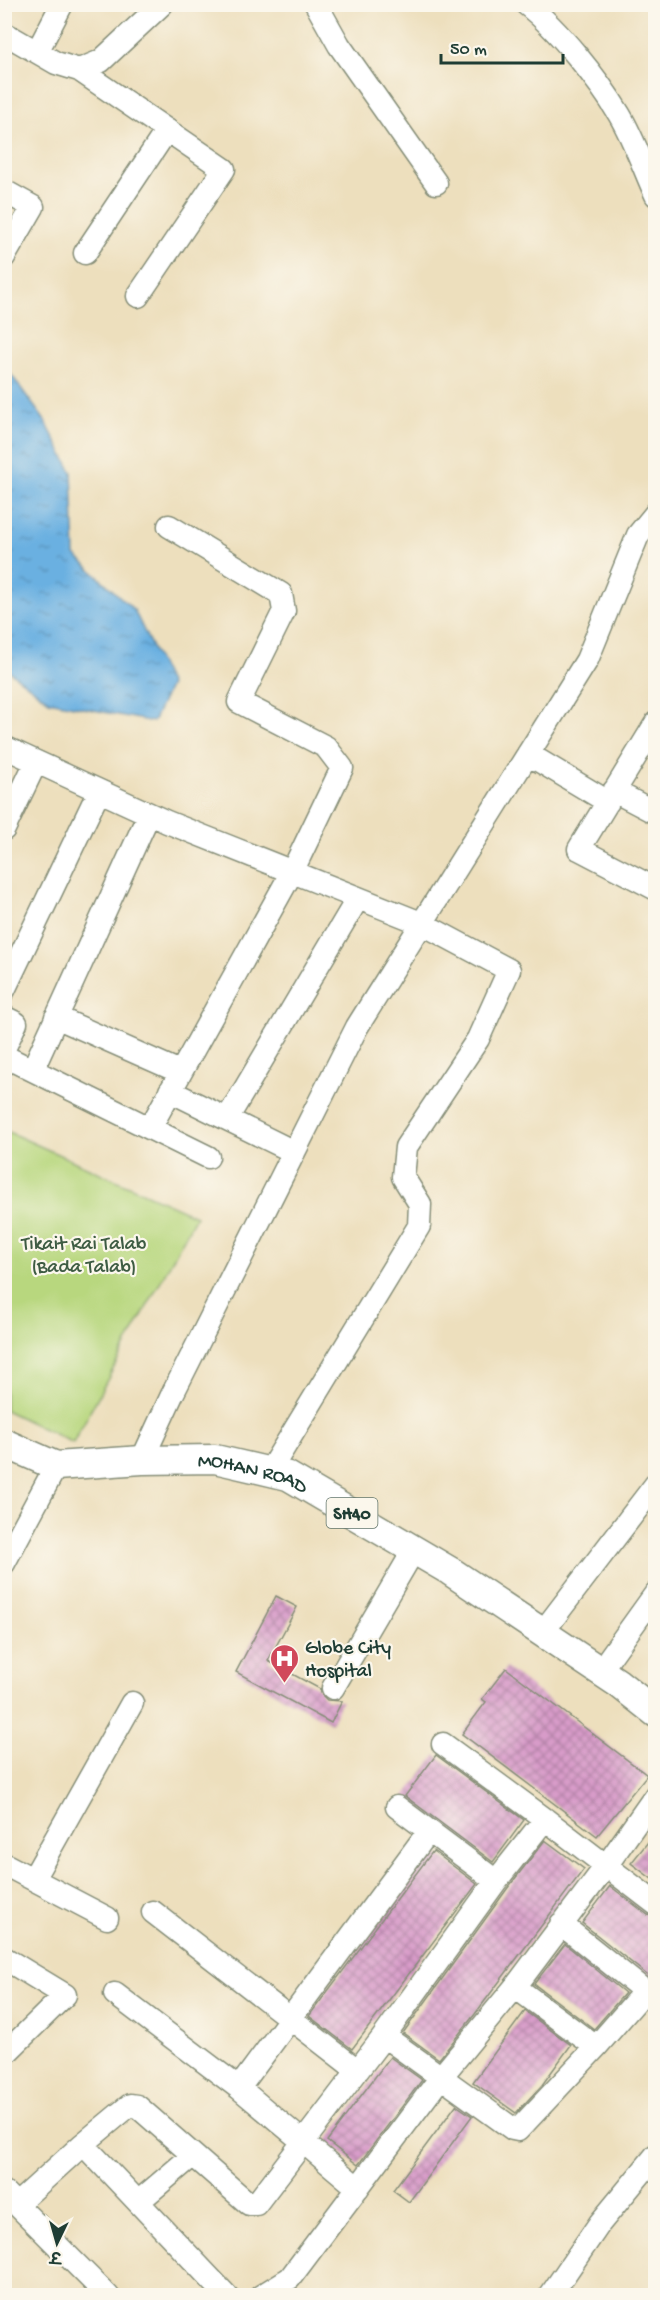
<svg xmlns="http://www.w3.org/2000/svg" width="660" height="2300" viewBox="0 0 660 2300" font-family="'Gochi Hand','Playpen Sans Deva',sans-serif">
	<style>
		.green { fill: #b8d77e; stroke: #6c8a59; stroke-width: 1.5 }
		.water { fill: url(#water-ripples); stroke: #45768a; stroke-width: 1.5 }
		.building { fill: url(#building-cross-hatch) }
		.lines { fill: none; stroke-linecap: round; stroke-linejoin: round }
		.minor-casing { stroke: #868e78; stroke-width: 25 }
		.major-casing { stroke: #868e78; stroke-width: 31 }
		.minor { stroke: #fff; stroke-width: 22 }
		.major { stroke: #fff; stroke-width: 28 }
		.labels { text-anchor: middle; stroke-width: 4.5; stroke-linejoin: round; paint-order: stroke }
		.shield { fill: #fbf7ec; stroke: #61756b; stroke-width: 1.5 }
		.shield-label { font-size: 18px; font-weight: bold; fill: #1f3d34 }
		.park-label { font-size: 20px; fill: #3e5c43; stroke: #fbf7ec }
		.street-label { font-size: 20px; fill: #1f3d34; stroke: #fbf7ec }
		.poi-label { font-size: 20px; fill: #1f3d34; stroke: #fbf7ec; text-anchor: start }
	</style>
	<defs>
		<pattern id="water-ripples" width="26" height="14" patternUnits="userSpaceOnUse" patternTransform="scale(1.5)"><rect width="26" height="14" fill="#6bb0e1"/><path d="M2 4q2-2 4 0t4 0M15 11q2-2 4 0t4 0" fill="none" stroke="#5790b7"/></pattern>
		<pattern id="building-cross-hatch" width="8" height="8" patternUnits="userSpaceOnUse" patternTransform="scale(1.5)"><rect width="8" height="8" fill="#d89bc9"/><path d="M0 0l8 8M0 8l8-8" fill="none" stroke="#af80a4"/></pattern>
	</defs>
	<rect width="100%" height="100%" fill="#fbf7ec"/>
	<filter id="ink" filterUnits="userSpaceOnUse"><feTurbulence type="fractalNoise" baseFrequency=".0167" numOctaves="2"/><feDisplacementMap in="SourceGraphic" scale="12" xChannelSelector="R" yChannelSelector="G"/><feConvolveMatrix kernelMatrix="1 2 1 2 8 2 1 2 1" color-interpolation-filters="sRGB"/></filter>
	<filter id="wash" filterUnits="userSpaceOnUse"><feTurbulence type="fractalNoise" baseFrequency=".008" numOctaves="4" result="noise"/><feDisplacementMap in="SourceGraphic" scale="24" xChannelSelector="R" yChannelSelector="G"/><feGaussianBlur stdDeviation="1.35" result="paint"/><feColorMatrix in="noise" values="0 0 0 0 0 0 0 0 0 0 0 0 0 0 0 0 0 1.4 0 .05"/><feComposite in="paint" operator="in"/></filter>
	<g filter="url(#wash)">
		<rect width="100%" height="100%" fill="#eddfbd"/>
		<path class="green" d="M 4,1130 L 196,1216 L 73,1443 L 5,1410 Z"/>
		<path class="water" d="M 4,365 L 45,421 L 72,472 L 75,555 L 134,610 L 170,685 L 153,722 L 49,701 L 5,668 Z"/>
		<g id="blocks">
			<path class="building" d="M 276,1596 L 297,1607 L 268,1661 L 320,1689 L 322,1695 L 327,1700 L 342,1701 L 331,1723 L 236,1672 Z
				M 506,1668 L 647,1775 L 597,1836 L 462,1734 L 486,1702 L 482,1699 Z
				M 436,1755 L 524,1820 L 493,1862 L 405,1796 Z
				M 545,1840 L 584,1869 L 475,2014 L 439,2059 L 403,2033 L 507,1889 Z
				M 648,1842 L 656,1848 L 656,1882 L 631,1863 Z
				M 433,1851 L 477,1884 L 352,2049 L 309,2016 Z
				M 610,1886 L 648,1915 L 656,1917 L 656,1982 L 582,1923 Z
				M 565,1944 L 625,1993 L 594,2029 L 534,1984 Z
				M 525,2011 L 571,2045 L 542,2085 L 516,2113 L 473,2082 Z
				M 390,2057 L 422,2080 L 358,2165 L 327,2141 Z
				M 456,2105 L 472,2116 L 409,2202 L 393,2190 Z"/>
		</g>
	</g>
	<g filter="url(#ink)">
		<use href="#blocks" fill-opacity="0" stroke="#868e78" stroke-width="1.5"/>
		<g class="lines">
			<defs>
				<path id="minor" d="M 316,4 L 339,45 L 436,183
					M 526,4 C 558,29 598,79 619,114 C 634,139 644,169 656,195
					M 4,33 L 56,63 L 79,70 L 101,61 L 162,4
					M 37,52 L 62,4
					M 79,70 L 224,169 L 138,296
					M 4,191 L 33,207 L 4,257
					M 85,253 L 167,130
					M 656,723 L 579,849 L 656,889
					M 4,747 L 167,822 L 421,923 L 509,970 L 478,1039 L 406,1147 L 403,1177 L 420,1204 L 419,1226 L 269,1472
					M 528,754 L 608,802
					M 614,791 L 656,813
					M 4,829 L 36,762
					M 4,990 L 99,791
					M 4,1017 L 16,1023 L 4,1049
					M 56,1017 L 180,1072
					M 4,1056 L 208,1157
					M 33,1069 L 149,814
					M 170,1091 L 294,1152
					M 227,1119 L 358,898
					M 150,1128 L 292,872 L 342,768 L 326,747 L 239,702 L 284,611 L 281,594 L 169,526
					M 142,1460 L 172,1395 L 357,1027 L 587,660 L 638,535 L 656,513
					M 4,1563 L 56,1466
					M 542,1633 L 656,1484
					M 600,1671 L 656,1593
					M 333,1688 L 414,1550
					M 443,1744 L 545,1819 L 656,1904
					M 397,1807 L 496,1881
					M 4,1864 L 107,1918
					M 33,1879 L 132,1703
					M 153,1912 L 357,2070
					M 561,1924 L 656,2000
					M 4,1958 L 65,1995 L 4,2055
					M 115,1994 L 239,2088 L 358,2188
					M 384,2036 L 513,2129 L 518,2130 L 596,2047 L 515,1987
					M 596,2047 L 644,1992
					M 239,2088 L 429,1831
					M 83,2144 L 227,2296
					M 4,2192 L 108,2296
					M 138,2202 L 192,2156
					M 17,2204 L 83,2144 L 130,2105 L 137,2106 L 249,2204 L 256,2204 L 384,2036 L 496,1881 L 545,1819
					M 261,2296 L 290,2278 L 441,2077 L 515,1987 L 606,1866 L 656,1795
					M 550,2296 L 600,2223 L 656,2155"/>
				<g id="major">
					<path id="s1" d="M 4,1443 L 56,1466 L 142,1460 L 215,1459 L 288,1476 L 450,1571 L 618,1683 L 656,1713"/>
				</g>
			</defs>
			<use href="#minor" class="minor-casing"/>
			<use href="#major" class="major-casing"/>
			<use href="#minor" class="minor"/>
			<use href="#major" class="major"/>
		</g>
	</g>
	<defs>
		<symbol id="hospital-pin" viewBox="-11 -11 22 30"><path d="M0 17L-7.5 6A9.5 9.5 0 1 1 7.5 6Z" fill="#d1495b" stroke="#fbf7ec"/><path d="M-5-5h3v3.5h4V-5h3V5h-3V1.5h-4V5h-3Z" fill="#fff"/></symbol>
	</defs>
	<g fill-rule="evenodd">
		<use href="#hospital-pin" x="268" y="1642" width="33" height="45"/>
	</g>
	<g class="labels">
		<rect class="shield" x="326.5" y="1498" width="51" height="30" rx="4.5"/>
		<g class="shield-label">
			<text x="352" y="1519">SH40</text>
		</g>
		<g class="park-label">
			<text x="84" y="1249">Tikait Rai Talab<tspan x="84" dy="23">(Bada Talab)</tspan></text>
		</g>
		<g class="street-label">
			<text dy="7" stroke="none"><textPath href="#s1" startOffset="256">MOHAN ROAD</textPath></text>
		</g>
		<g class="poi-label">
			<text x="305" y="1653">Globe City<tspan x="305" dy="23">Hospital</tspan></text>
		</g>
	</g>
	<rect width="660" height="2300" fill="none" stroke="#fbf7ec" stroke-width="24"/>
	<g transform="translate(57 2243) rotate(185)" stroke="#fbf7ec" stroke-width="4.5" paint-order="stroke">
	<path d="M0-4.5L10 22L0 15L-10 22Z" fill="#1f3d34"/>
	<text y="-9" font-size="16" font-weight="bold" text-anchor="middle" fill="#1f3d34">उ</text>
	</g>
	<path d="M441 54v9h122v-9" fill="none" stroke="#1f3d34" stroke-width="3"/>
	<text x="450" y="54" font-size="18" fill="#1f3d34" stroke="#fbf7ec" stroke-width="4.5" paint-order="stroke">50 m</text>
</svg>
